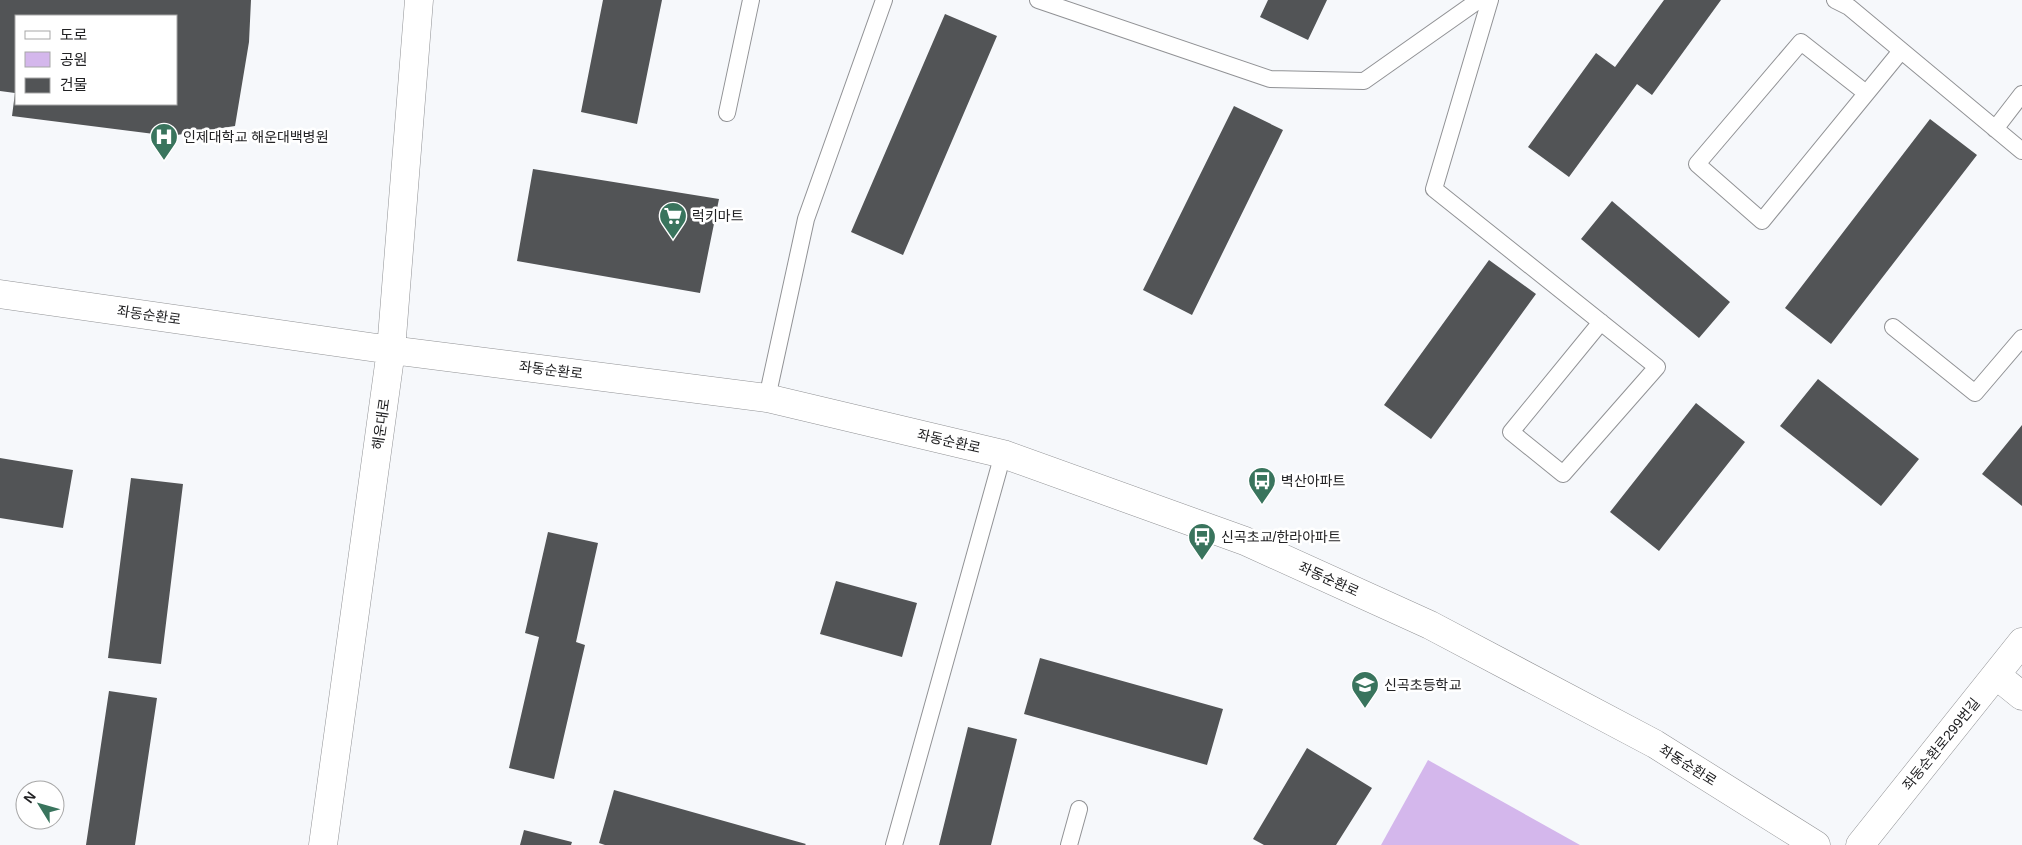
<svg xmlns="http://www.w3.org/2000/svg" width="2022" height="845" viewBox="0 0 2022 845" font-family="Helvetica,'Noto Sans KR',sans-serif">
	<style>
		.green { fill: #d4b7ec }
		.building { fill: #525456; fill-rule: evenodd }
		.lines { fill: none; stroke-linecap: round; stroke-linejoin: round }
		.lane-casing { stroke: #919295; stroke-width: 18 }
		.street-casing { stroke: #919295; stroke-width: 29 }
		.secondary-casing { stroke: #919295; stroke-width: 29 }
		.lane { stroke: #fff; stroke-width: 16 }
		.street { stroke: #fff; stroke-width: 28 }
		.secondary { stroke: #fff; stroke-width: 28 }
		.labels { text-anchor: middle; stroke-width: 5; stroke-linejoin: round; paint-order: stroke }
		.poi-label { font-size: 14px; fill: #222224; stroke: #fff; text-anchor: start }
		.street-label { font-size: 14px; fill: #222224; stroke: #fff }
	</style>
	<rect width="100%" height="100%" fill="#f6f8fb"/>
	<path class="green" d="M 1428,760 L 1580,845 L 1381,845 Z"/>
	<path class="building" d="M 0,0 L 251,0 L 249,42 L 235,126 L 170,136 L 12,116 L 15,93 L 0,91 ZM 16,16 L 176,16 L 176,104 L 16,104 Z
		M 603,0 L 662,0 L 637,124 L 581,112 Z
		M 1268,0 L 1327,0 L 1308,40 L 1260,17 Z
		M 1664,0 L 1721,0 L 1652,95 L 1637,84 L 1569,177 L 1528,147 L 1596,53 L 1615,67 Z
		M 945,14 L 997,36 L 903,255 L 851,232 Z
		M 1234,106 L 1283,130 L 1192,315 L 1143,290 Z
		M 1930,119 L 1977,155 L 1831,344 L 1785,308 Z
		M 533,169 L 719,199 L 700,293 L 517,261 Z
		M 1612,201 L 1730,302 L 1699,338 L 1581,239 Z
		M 1489,260 L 1536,294 L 1431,439 L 1384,405 Z
		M 1818,379 L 1919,459 L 1881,506 L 1780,426 Z
		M 1696,403 L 1745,442 L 1659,551 L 1610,512 Z
		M 2022,425 L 2022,506 L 1982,474 Z
		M 0,458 L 73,470 L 63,528 L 0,518 Z
		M 131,478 L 183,484 L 161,664 L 108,658 Z
		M 548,532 L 598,543 L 576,642 L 585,645 L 554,779 L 509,768 L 539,637 L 525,633 Z
		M 836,581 L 917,603 L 902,657 L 820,634 Z
		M 1040,658 L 1223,709 L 1207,765 L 1024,714 Z
		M 109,691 L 157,698 L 135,845 L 86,845 Z
		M 968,727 L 1017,739 L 991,845 L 939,845 Z
		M 1307,748 L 1372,788 L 1336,845 L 1264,845 L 1253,839 Z
		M 614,790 L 806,844 L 805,845 L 605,845 L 599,843 Z
		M 524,830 L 572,842 L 571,845 L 520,845 Z"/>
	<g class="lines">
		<defs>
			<path id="lane" d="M 1038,0 L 1270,79 L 1364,81 L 1479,0
				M 1490,0 L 1434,189 L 1657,367 L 1563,474 L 1511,432 L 1601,322
				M 1835,0 L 1849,7 L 2022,151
				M 1866,93 L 1801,42 L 1697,164 L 1762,221 L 1901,51
				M 727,113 L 751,0
				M 1995,129 L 2022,94
				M 1893,327 L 1975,393 L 2022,338
				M 767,398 L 806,219 L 884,0
				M 894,845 L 1003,454
				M 1069,845 L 1079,809"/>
			<path id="street" d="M 1996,675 L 2022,696
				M 1860,845 L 2022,642"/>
			<path id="secondary" d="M 0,294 L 391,350 L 767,398 L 1003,454 L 1245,541 L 1430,625 L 1655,744 L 1816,845
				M 323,845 L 391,350 L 419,0"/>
		</defs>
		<use href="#lane" class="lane-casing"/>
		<use href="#street" class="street-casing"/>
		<use href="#secondary" class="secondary-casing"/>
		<use href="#lane" class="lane"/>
		<use href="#street" class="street"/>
		<use href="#secondary" class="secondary"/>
	</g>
	<defs>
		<symbol id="hospital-pin" viewBox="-11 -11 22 30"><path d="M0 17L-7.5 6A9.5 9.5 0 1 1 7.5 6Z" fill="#39745d" stroke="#fff"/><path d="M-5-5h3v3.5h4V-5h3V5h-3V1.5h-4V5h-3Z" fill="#fff"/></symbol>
		<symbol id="supermarket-pin" viewBox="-11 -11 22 30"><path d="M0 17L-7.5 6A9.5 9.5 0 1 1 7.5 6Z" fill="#39745d" stroke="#fff"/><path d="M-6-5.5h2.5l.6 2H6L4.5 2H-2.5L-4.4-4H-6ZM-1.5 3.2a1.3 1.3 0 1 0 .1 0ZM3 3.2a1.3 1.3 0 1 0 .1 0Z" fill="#fff"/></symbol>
		<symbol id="bus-pin" viewBox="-11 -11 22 30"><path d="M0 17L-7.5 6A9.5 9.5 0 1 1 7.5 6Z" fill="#39745d" stroke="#fff"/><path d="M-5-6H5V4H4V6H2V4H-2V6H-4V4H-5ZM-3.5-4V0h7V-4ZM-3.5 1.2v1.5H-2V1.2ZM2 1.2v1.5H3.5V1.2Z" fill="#fff"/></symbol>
		<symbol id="school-pin" viewBox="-11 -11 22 30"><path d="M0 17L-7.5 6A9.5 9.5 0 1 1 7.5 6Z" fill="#39745d" stroke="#fff"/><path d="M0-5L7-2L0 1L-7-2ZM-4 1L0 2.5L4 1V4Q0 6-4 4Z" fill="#fff"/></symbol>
	</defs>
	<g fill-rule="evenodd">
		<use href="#hospital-pin" x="148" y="121" width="32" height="43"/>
		<use href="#supermarket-pin" x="657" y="200" width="32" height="43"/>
		<use href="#bus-pin" x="1246" y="465" width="32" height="43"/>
		<use href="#bus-pin" x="1186" y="521" width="32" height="43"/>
		<use href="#school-pin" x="1349" y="669" width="32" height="43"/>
	</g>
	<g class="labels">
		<g class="poi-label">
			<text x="183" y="142">인제대학교 해운대백병원</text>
			<text x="692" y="221">럭키마트</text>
			<text x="1281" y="486">벽산아파트</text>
			<text x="1221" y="542">신곡초교/한라아파트</text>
			<text x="1384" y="690">신곡초등학교</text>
		</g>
		<g class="street-label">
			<text transform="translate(149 315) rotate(8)" y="5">좌동순환로</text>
			<text transform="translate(551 370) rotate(7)" y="5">좌동순환로</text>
			<text transform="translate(381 424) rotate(-82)" y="5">해운대로</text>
			<text transform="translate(949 441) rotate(13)" y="5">좌동순환로</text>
			<text transform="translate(1329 579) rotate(24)" y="5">좌동순환로</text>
			<text transform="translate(1941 744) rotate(-51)" y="5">좌동순환로299번길</text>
			<text transform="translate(1688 765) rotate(32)" y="5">좌동순환로</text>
		</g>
	</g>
	<rect x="15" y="15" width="162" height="90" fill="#ffffff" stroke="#a7a7a7"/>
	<rect x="25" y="31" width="25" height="8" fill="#ffffff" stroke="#a7a7a7"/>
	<text x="60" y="40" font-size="15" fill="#222224">도로</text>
	<rect x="25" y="52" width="25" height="15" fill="#d4b7ec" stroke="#a7a7a7"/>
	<text x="60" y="65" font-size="15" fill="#222224">공원</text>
	<rect x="25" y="78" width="25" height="15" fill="#525456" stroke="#a7a7a7"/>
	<text x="60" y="90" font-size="15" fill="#222224">건물</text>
	<g transform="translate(40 805) rotate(307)"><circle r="24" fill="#ffffff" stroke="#a7a7a7"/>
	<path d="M0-4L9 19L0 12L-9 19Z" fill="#39745d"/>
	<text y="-8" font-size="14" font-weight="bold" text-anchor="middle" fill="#222224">N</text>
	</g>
</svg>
